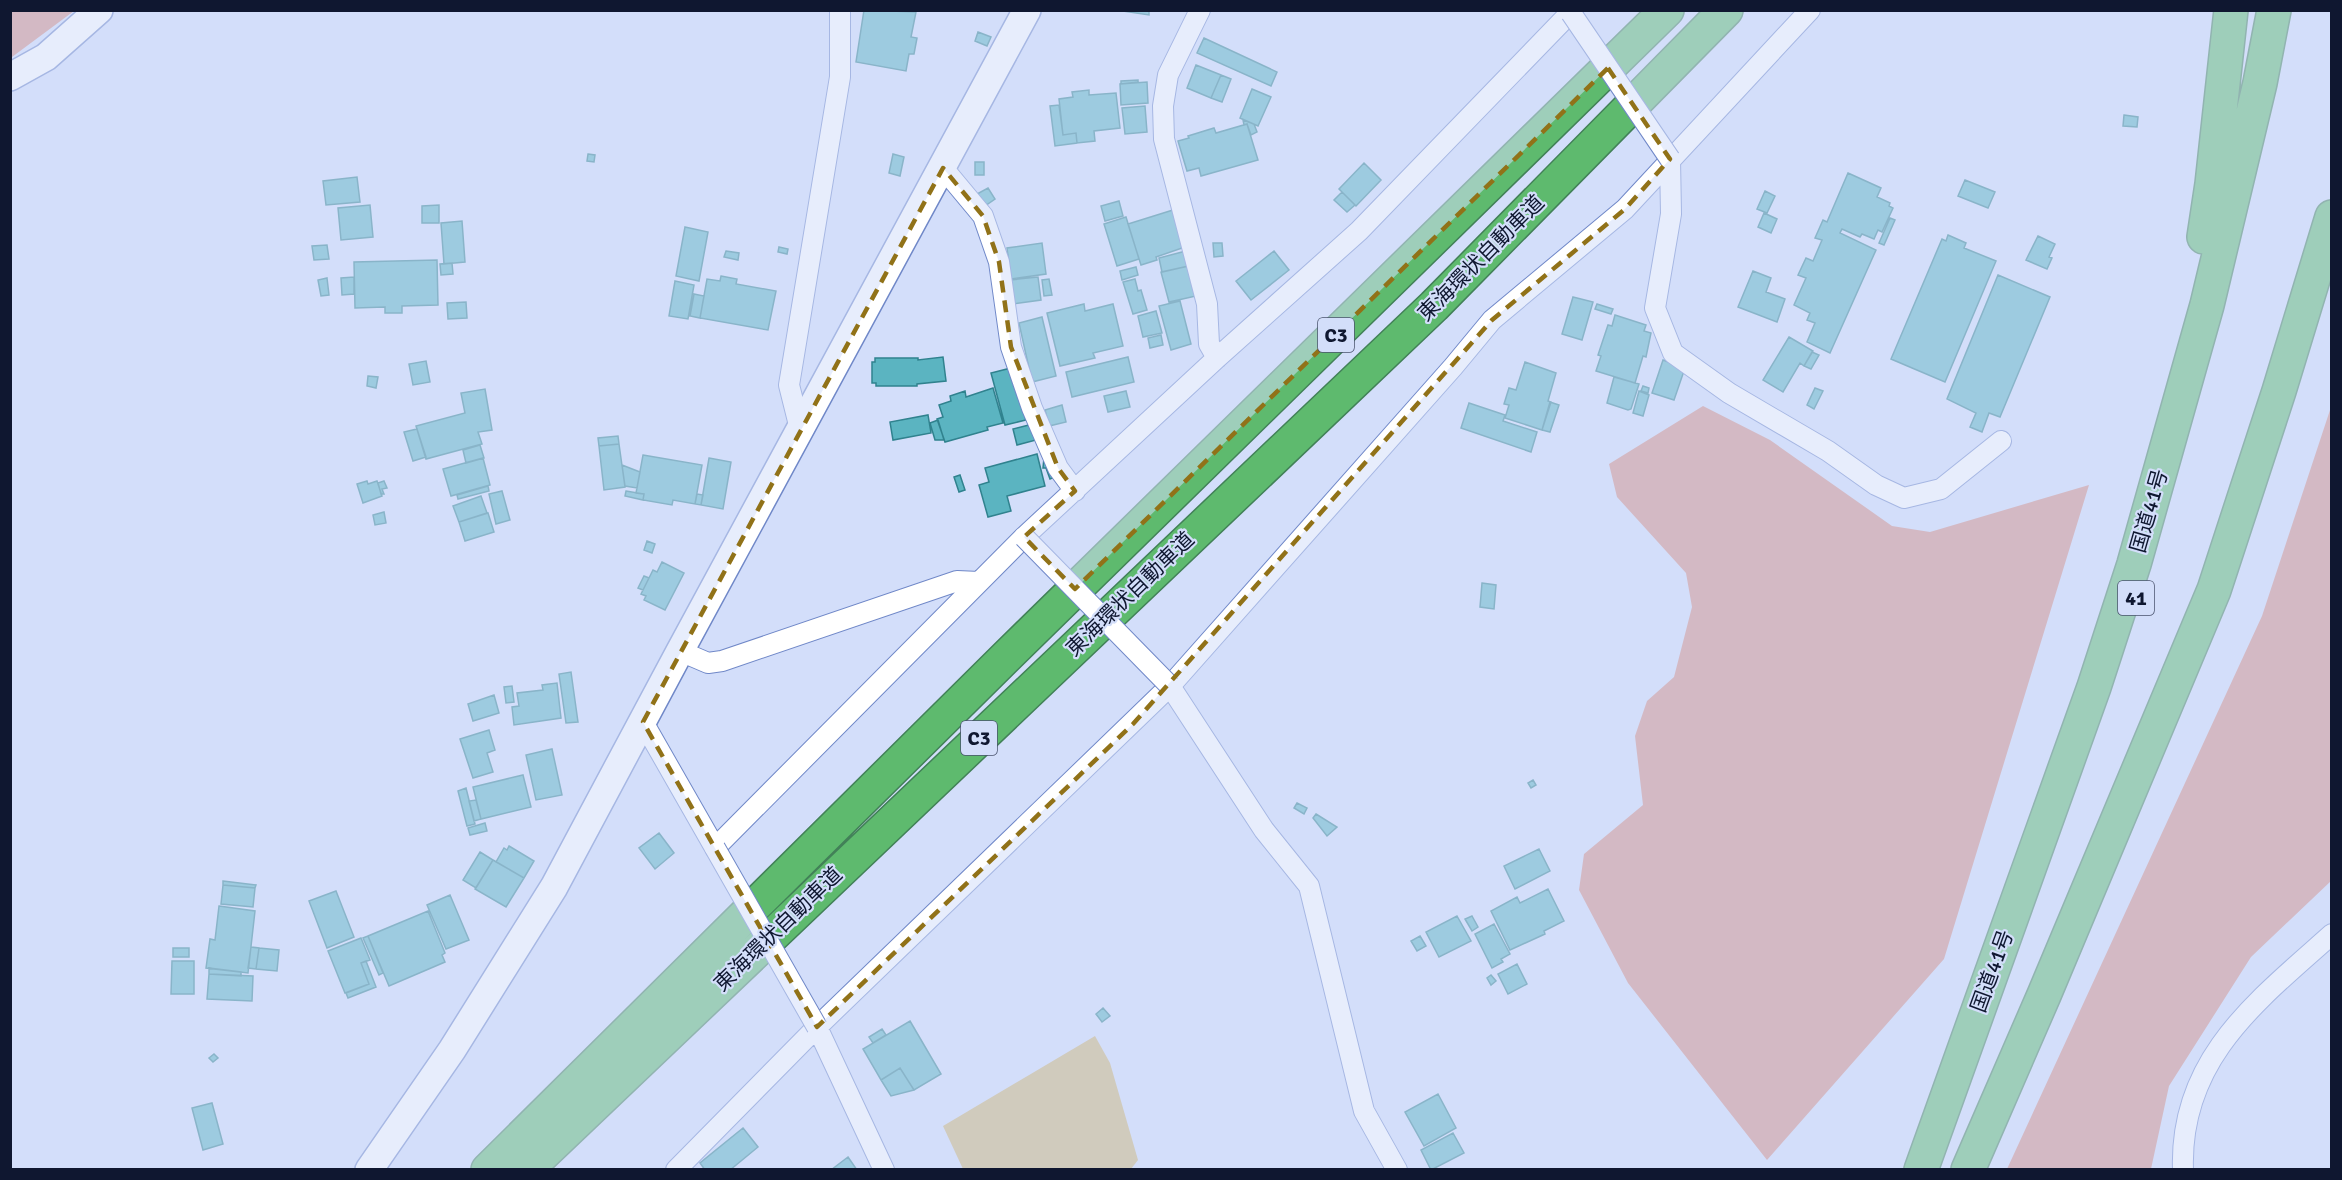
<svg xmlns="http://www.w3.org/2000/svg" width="2342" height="1180" viewBox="0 0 2342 1180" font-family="Signika,'Noto Sans JP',sans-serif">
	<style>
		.forest { fill: #d38d84 }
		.water { fill: #cdb374 }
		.building { fill: #5bb4c1; stroke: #30828e; stroke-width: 1.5 }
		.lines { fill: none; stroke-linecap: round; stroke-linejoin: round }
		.street-casing { stroke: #7088c8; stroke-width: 22 }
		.secondary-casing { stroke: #7088c8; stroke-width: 30 }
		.highway-casing { stroke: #428158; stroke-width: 36 }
		.street { stroke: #fff; stroke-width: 20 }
		.secondary { stroke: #fff; stroke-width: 27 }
		.highway { stroke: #5eba6e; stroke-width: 33 }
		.street-bridge-casing { stroke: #7088c8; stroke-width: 22; stroke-linecap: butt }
		.street-bridge { stroke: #fff; stroke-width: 20 }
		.marked { fill: none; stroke: #917218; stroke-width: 4.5; stroke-dasharray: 12 8; stroke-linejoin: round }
		.labels { text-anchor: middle; stroke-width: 4.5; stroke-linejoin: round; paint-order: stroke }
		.shield { fill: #d3defa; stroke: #4a536d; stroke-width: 1.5 }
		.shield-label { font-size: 20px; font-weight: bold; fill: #0f1730 }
		.street-label { font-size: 21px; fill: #0f1730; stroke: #d3defa }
	</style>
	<rect width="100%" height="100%" fill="#d3defa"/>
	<path class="forest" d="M 11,10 L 74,10 L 74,11 L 12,57 Z
		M 1703,406 L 1770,440 L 1892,526 L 1930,532 L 2089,485 L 1944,959 L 1767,1160 L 1628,983 L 1579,890 L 1584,854 L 1643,805 L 1635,736 L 1647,701 L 1674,677 L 1692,607 L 1686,573 L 1617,497 L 1609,464 Z
		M 2331,407 L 2331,881 L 2251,957 L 2169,1086 L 2151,1169 L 2007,1169 L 2262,616 Z"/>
	<path class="water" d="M 1095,1036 L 1110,1063 L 1138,1160 L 1131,1169 L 963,1169 L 943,1126 Z"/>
	<path class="building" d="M 864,10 L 916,12 L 911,37 L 917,38 L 914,54 L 909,54 L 906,71 L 856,62 Z
		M 1116,10 L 1149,10 L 1149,15 Z
		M 978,32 L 991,37 L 987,46 L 975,41 Z
		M 1204,38 L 1277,72 L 1271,86 L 1197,53 Z
		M 1196,65 L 1221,75 L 1211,98 L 1187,88 Z
		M 1221,75 L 1231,79 L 1222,102 L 1211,98 Z
		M 1138,80 L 1138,82 L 1121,84 L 1121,81 Z
		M 1147,82 L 1148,103 L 1121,105 L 1120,84 Z
		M 1252,89 L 1271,97 L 1258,126 L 1240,118 Z
		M 1089,90 L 1089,95 L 1116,93 L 1120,128 L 1094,131 L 1095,141 L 1077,143 L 1076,133 L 1063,135 L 1059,99 L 1073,97 L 1072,92 Z
		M 1059,105 L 1063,135 L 1076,133 L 1077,143 L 1055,146 L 1050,106 Z
		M 1145,106 L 1147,132 L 1125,134 L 1122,108 Z
		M 2124,115 L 2138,117 L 2137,127 L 2123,126 Z
		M 1243,120 L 1254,124 L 1257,132 L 1251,135 L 1247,124 L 1244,125 Z
		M 1247,124 L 1258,160 L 1201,176 L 1199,168 L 1187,171 L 1178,141 L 1189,138 L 1188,136 L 1214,128 L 1216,133 Z
		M 588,154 L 595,155 L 594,162 L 587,161 Z
		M 893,154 L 904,157 L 900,176 L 889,173 Z
		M 975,162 L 984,162 L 984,175 L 975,175 Z
		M 1364,163 L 1381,180 L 1356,206 L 1339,189 Z
		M 1848,173 L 1881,188 L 1877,197 L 1890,203 L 1889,206 L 1893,208 L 1882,232 L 1878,230 L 1874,239 L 1862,234 L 1860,237 L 1842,229 L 1840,233 L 1876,250 L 1830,353 L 1807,342 L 1815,323 L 1807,320 L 1810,313 L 1794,305 L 1806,278 L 1798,275 L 1806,258 L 1813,261 L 1822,240 L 1815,238 L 1823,220 L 1827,222 Z
		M 357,177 L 360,202 L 326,205 L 323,181 Z
		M 1965,180 L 1995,192 L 1988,208 L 1958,196 Z
		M 988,188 L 995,199 L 985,206 L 977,194 Z
		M 1765,191 L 1775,196 L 1767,213 L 1757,209 Z
		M 1342,192 L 1355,205 L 1347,212 L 1334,200 Z
		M 1119,201 L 1123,216 L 1105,221 L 1101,206 Z
		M 370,205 L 373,237 L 341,240 L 338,208 Z
		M 439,205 L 439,223 L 422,223 L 422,206 Z
		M 1173,210 L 1185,247 L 1156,257 L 1157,260 L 1141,265 L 1128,224 Z
		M 1764,213 L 1777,219 L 1771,233 L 1758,227 Z
		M 1126,217 L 1139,259 L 1117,266 L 1104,224 Z
		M 1890,218 L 1895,220 L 1884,245 L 1879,243 Z
		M 462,221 L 465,262 L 444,264 L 441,223 Z
		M 685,227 L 708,232 L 699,281 L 676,276 Z
		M 1948,235 L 1966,243 L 1964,248 L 1996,261 L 1945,382 L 1891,359 L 1942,239 L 1946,241 Z
		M 2038,236 L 2055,244 L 2049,257 L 2052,258 L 2047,269 L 2026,260 Z
		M 1042,243 L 1046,274 L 1011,279 L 1007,248 Z
		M 1213,243 L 1222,243 L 1223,256 L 1214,257 Z
		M 327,245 L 329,259 L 314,260 L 312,246 Z
		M 779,247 L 788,249 L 787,254 L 778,252 Z
		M 726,251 L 739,253 L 738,260 L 724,257 Z
		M 1186,251 L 1189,266 L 1162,272 L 1159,258 Z
		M 1274,251 L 1289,270 L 1251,300 L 1236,281 Z
		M 437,260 L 438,305 L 402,306 L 402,313 L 385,313 L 385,307 L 355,308 L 354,262 Z
		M 452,263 L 453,274 L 441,275 L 440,264 Z
		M 1189,266 L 1196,296 L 1169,302 L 1161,272 Z
		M 1136,267 L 1138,275 L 1122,280 L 1120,271 Z
		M 1753,271 L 1771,278 L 1766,292 L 1785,299 L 1777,322 L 1738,307 Z
		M 1998,275 L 2050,297 L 2000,417 L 1989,413 L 1982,432 L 1970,427 L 1976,413 L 1947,399 Z
		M 721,276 L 737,279 L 736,284 L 776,291 L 768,330 L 700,318 L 707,279 L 720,281 Z
		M 354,277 L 354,294 L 342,295 L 341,278 Z
		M 1038,277 L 1041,300 L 1012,304 L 1010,280 Z
		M 327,278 L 329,295 L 321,296 L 318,280 Z
		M 1049,279 L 1052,295 L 1044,296 L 1042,280 Z
		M 1135,279 L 1138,291 L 1141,290 L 1147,310 L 1133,314 L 1123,282 Z
		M 675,281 L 694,285 L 688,319 L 669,316 Z
		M 694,294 L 704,296 L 700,318 L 690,316 Z
		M 1573,297 L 1593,302 L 1582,340 L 1562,334 Z
		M 1180,301 L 1191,344 L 1171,350 L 1159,306 Z
		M 466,302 L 467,318 L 448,319 L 447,303 Z
		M 1084,304 L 1085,311 L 1113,304 L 1123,346 L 1093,353 L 1095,358 L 1060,366 L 1047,313 Z
		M 1597,304 L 1613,309 L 1611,314 L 1595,309 Z
		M 1156,311 L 1162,333 L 1143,337 L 1138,316 Z
		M 1615,315 L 1646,325 L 1644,331 L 1651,333 L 1646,357 L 1643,356 L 1635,383 L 1596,371 L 1601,356 L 1598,355 L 1608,325 L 1612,326 Z
		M 1042,317 L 1056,376 L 1032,382 L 1019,323 Z
		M 1161,335 L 1163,345 L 1150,348 L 1148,338 Z
		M 1789,337 L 1813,351 L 1804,366 L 1800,363 L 1783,392 L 1763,380 Z
		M 1812,352 L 1819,355 L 1811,369 L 1804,366 Z
		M 943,357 L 946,381 L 917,384 L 917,386 L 876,386 L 876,383 L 872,383 L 872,362 L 875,362 L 875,358 L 918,358 L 918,360 Z
		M 1128,357 L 1134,382 L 1072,397 L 1066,372 Z
		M 1663,360 L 1685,368 L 1674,400 L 1652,393 Z
		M 426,361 L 430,382 L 413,385 L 409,364 Z
		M 1525,362 L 1556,373 L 1548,401 L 1551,402 L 1542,430 L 1505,418 L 1509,405 L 1504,404 L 1509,388 L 1516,390 Z
		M 1011,368 L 1026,420 L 1005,425 L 991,373 Z
		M 368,376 L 378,377 L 376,388 L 367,386 Z
		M 1614,377 L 1639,384 L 1631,409 L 1628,410 L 1607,403 Z
		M 1643,386 L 1649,388 L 1648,393 L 1641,391 Z
		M 993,388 L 1003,423 L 987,427 L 988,430 L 945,442 L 937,419 L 943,417 L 939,405 L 951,401 L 950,396 L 965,391 L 966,397 Z
		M 1815,388 L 1823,391 L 1814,409 L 1807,405 Z
		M 485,389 L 492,430 L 478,432 L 482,444 L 426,459 L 416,426 L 465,413 L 461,393 Z
		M 1126,391 L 1130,407 L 1108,412 L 1104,396 Z
		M 1639,391 L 1649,395 L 1643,416 L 1633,413 Z
		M 1550,402 L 1559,405 L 1550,432 L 1542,430 Z
		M 1469,403 L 1505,415 L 1503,421 L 1537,432 L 1531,452 L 1461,428 Z
		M 1062,405 L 1066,422 L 1049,426 L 1045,410 Z
		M 928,415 L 931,433 L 893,440 L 890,422 Z
		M 938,420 L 944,440 L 935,440 L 930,423 Z
		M 1033,424 L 1036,440 L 1017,445 L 1013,429 Z
		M 417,429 L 426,457 L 413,461 L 404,432 Z
		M 618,436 L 619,444 L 599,446 L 598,438 Z
		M 619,444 L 625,487 L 604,490 L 599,446 Z
		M 480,445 L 484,458 L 466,463 L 463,450 Z
		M 1037,454 L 1045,486 L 1007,496 L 1011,511 L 988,517 L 979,485 L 989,482 L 985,468 Z
		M 643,455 L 702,465 L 695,504 L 673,500 L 672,505 L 643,500 L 644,494 L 636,493 Z
		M 483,458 L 490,485 L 451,496 L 443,469 Z
		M 709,458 L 731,462 L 723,509 L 701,505 Z
		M 1044,458 L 1055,477 L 1050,479 L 1046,468 L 1043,468 Z
		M 622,465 L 640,472 L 637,488 L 625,486 Z
		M 960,475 L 965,490 L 959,492 L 954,477 Z
		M 367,481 L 368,484 L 377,481 L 382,496 L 363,503 L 357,484 Z
		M 384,481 L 387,488 L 382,489 L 384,494 L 381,494 L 378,483 Z
		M 488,486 L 489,491 L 458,499 L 457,495 Z
		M 502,491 L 510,520 L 496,524 L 489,494 Z
		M 626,491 L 644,494 L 643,500 L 625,496 Z
		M 697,494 L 703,495 L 701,505 L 695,504 Z
		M 481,496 L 487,513 L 459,522 L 453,506 Z
		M 384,512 L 386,523 L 375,525 L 373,515 Z
		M 488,513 L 494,532 L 465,541 L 459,522 Z
		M 647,541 L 655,544 L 652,553 L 644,550 Z
		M 662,562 L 684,573 L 665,610 L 644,600 L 646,596 L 641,594 L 653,570 L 657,572 Z
		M 644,576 L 649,578 L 643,590 L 638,588 Z
		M 1482,583 L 1496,585 L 1494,609 L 1480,607 Z
		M 571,672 L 578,722 L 566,723 L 559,674 Z
		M 557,683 L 561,718 L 514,725 L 512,707 L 519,706 L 517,693 L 543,690 L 542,685 Z
		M 512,686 L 514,702 L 506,703 L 504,687 Z
		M 494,695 L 499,713 L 473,721 L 468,704 Z
		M 489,730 L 495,750 L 487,753 L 493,772 L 473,778 L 460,739 Z
		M 552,749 L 562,795 L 536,800 L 526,755 Z
		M 523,775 L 531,807 L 481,819 L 473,787 Z
		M 1533,780 L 1536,785 L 1531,788 L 1528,783 Z
		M 466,788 L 475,824 L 467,826 L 458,791 Z
		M 476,800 L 481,819 L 474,821 L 469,801 Z
		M 1297,803 L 1307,808 L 1304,814 L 1294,808 Z
		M 1316,814 L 1337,827 L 1327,836 L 1313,818 Z
		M 485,823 L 487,831 L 470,835 L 468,828 Z
		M 659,833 L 674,853 L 655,869 L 639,848 Z
		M 509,846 L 534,861 L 524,878 L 496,862 L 504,848 L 507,850 Z
		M 1539,849 L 1550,871 L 1515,889 L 1504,866 Z
		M 480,852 L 493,860 L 476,888 L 463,880 Z
		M 493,860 L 524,878 L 506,907 L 475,889 Z
		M 223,881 L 256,885 L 255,888 L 223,885 Z
		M 223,885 L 255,888 L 253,907 L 221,904 Z
		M 1548,889 L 1564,921 L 1544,931 L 1545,934 L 1510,950 L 1491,911 L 1517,897 L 1520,903 Z
		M 336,891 L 354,937 L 327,948 L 309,901 Z
		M 450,895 L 469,940 L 446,949 L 427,905 Z
		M 219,906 L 255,911 L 248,973 L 206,968 L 210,939 L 215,940 Z
		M 428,911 L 445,953 L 442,955 L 445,962 L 389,986 L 368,936 Z
		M 1457,916 L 1471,941 L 1439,957 L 1426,932 Z
		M 1472,916 L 1478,927 L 1472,931 L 1465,919 Z
		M 1494,924 L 1510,954 L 1501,959 L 1503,962 L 1492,968 L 1475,934 Z
		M 368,936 L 383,973 L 379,975 L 363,938 Z
		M 1420,936 L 1426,946 L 1417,951 L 1411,941 Z
		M 361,938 L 370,960 L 361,963 L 369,984 L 345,993 L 328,951 Z
		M 251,947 L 259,948 L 256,969 L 248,968 Z
		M 173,948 L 189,948 L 189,957 L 173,957 Z
		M 259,948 L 279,950 L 277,971 L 256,969 Z
		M 172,961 L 194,961 L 194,994 L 171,994 Z
		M 366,961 L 376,987 L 348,998 L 346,993 L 369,984 L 361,963 Z
		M 1517,964 L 1527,984 L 1508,994 L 1498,974 Z
		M 209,968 L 241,972 L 241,976 L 209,974 Z
		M 209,974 L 253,976 L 252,1001 L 207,999 Z
		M 1491,975 L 1496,981 L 1491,985 L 1487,978 Z
		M 1103,1008 L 1110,1016 L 1102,1022 L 1096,1014 Z
		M 910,1021 L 941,1074 L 914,1090 L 900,1068 L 881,1080 L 863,1049 Z
		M 882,1029 L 886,1035 L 873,1043 L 869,1037 Z
		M 214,1054 L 218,1058 L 213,1062 L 209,1058 Z
		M 900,1068 L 914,1090 L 891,1096 L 881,1080 Z
		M 1438,1094 L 1456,1128 L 1424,1146 L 1405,1112 Z
		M 212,1103 L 223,1144 L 203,1150 L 192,1108 Z
		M 743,1128 L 758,1147 L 730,1170 L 705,1170 L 700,1163 Z
		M 1453,1133 L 1464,1153 L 1431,1170 L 1421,1150 Z
		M 848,1157 L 857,1170 L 831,1170 Z"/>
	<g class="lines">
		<defs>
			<path id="street" d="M 1200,10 L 1168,75 L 1163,106 L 1164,139 L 1207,304 L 1209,344 L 1217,358
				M 1670,159 L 1671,214 L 1655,308 L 1673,353 L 1729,393 L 1828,451 L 1876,485 L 1904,498 L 1941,489 L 2001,441
				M 943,168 L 983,216 L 999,262 L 1011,347 L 1032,408 L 1058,468 L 1075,491
				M 800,429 L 789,385 L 840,77 L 840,10
				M 680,651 L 708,663 L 722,661 L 957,581 L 979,582
				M 1170,686 L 1264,830 L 1309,886 L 1364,1111 L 1397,1170
				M 643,722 L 715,848 L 1024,537 L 1217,358 L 1359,231 L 1573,10
				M 817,1027 L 884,1170
				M 676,1170 L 817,1027 L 1170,686 L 1453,367 L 1492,320 L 1625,209 L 1810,10
				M 2183,1170 C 2179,1059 2257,1001 2332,934"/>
			<path id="secondary" d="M 10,77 L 46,57 L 99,10
				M 369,1170 L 452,1050 L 554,887 L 680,651 L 1027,10"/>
			<path id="highway" d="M 2204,237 L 2212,184 L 2231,10
				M 488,1170 L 1005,658 L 1667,10
				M 526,1170 L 1434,306 L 1726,10
				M 1921,1170 L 2094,687 L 2134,564 L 2207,305 L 2260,83 L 2274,10
				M 1968,1170 L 2044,995 L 2214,590 L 2279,391 L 2332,217"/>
		</defs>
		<use href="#street" class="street-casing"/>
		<use href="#secondary" class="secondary-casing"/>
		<use href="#highway" class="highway-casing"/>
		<use href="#street" class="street"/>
		<use href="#secondary" class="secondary"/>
		<use href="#highway" class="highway"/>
		<defs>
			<path id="street-bridge" d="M 1571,13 L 1670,159
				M 1024,537 L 1170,686
				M 715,848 L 817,1027"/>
		</defs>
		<use href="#street-bridge" class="street-bridge-casing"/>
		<use href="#street-bridge" class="street-bridge"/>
	</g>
	<path d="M0 0H2342V1180H0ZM 1608,68 L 1670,159 L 1625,209 L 1492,320 L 1133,724 L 817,1027 L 643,722 L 943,168 L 983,216 L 999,262 L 1011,347 L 1058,468 L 1075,491 L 1024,537 L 1075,589 Z" fill="#d3defa" fill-opacity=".55" fill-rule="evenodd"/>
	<path class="marked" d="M 1608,68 L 1670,159 L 1625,209 L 1492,320 L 1133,724 L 817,1027 L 643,722 L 943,168 L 983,216 L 999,262 L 1011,347 L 1058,468 L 1075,491 L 1024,537 L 1075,589 Z"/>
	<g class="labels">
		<g class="shield">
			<rect x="1318" y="318" width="36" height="34" rx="4.5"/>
			<rect x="2118" y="581" width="36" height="34" rx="4.5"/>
			<rect x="961" y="721" width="36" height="34" rx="4.5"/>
		</g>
		<g class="shield-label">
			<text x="1336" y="342">C3</text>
			<text x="2136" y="605">41</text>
			<text x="979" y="745">C3</text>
		</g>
		<g class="street-label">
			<text transform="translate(1481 258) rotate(-45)" y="7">東海環状自動車道</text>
			<text transform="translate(2149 511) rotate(-74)" y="7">国道41号</text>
			<text transform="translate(1130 594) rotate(-44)" y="7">東海環状自動車道</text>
			<text transform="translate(778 929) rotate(-44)" y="7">東海環状自動車道</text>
			<text transform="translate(1992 971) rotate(-70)" y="7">国道41号</text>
		</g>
	</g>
	<rect width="2342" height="1180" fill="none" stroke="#0f1730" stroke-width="24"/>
</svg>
